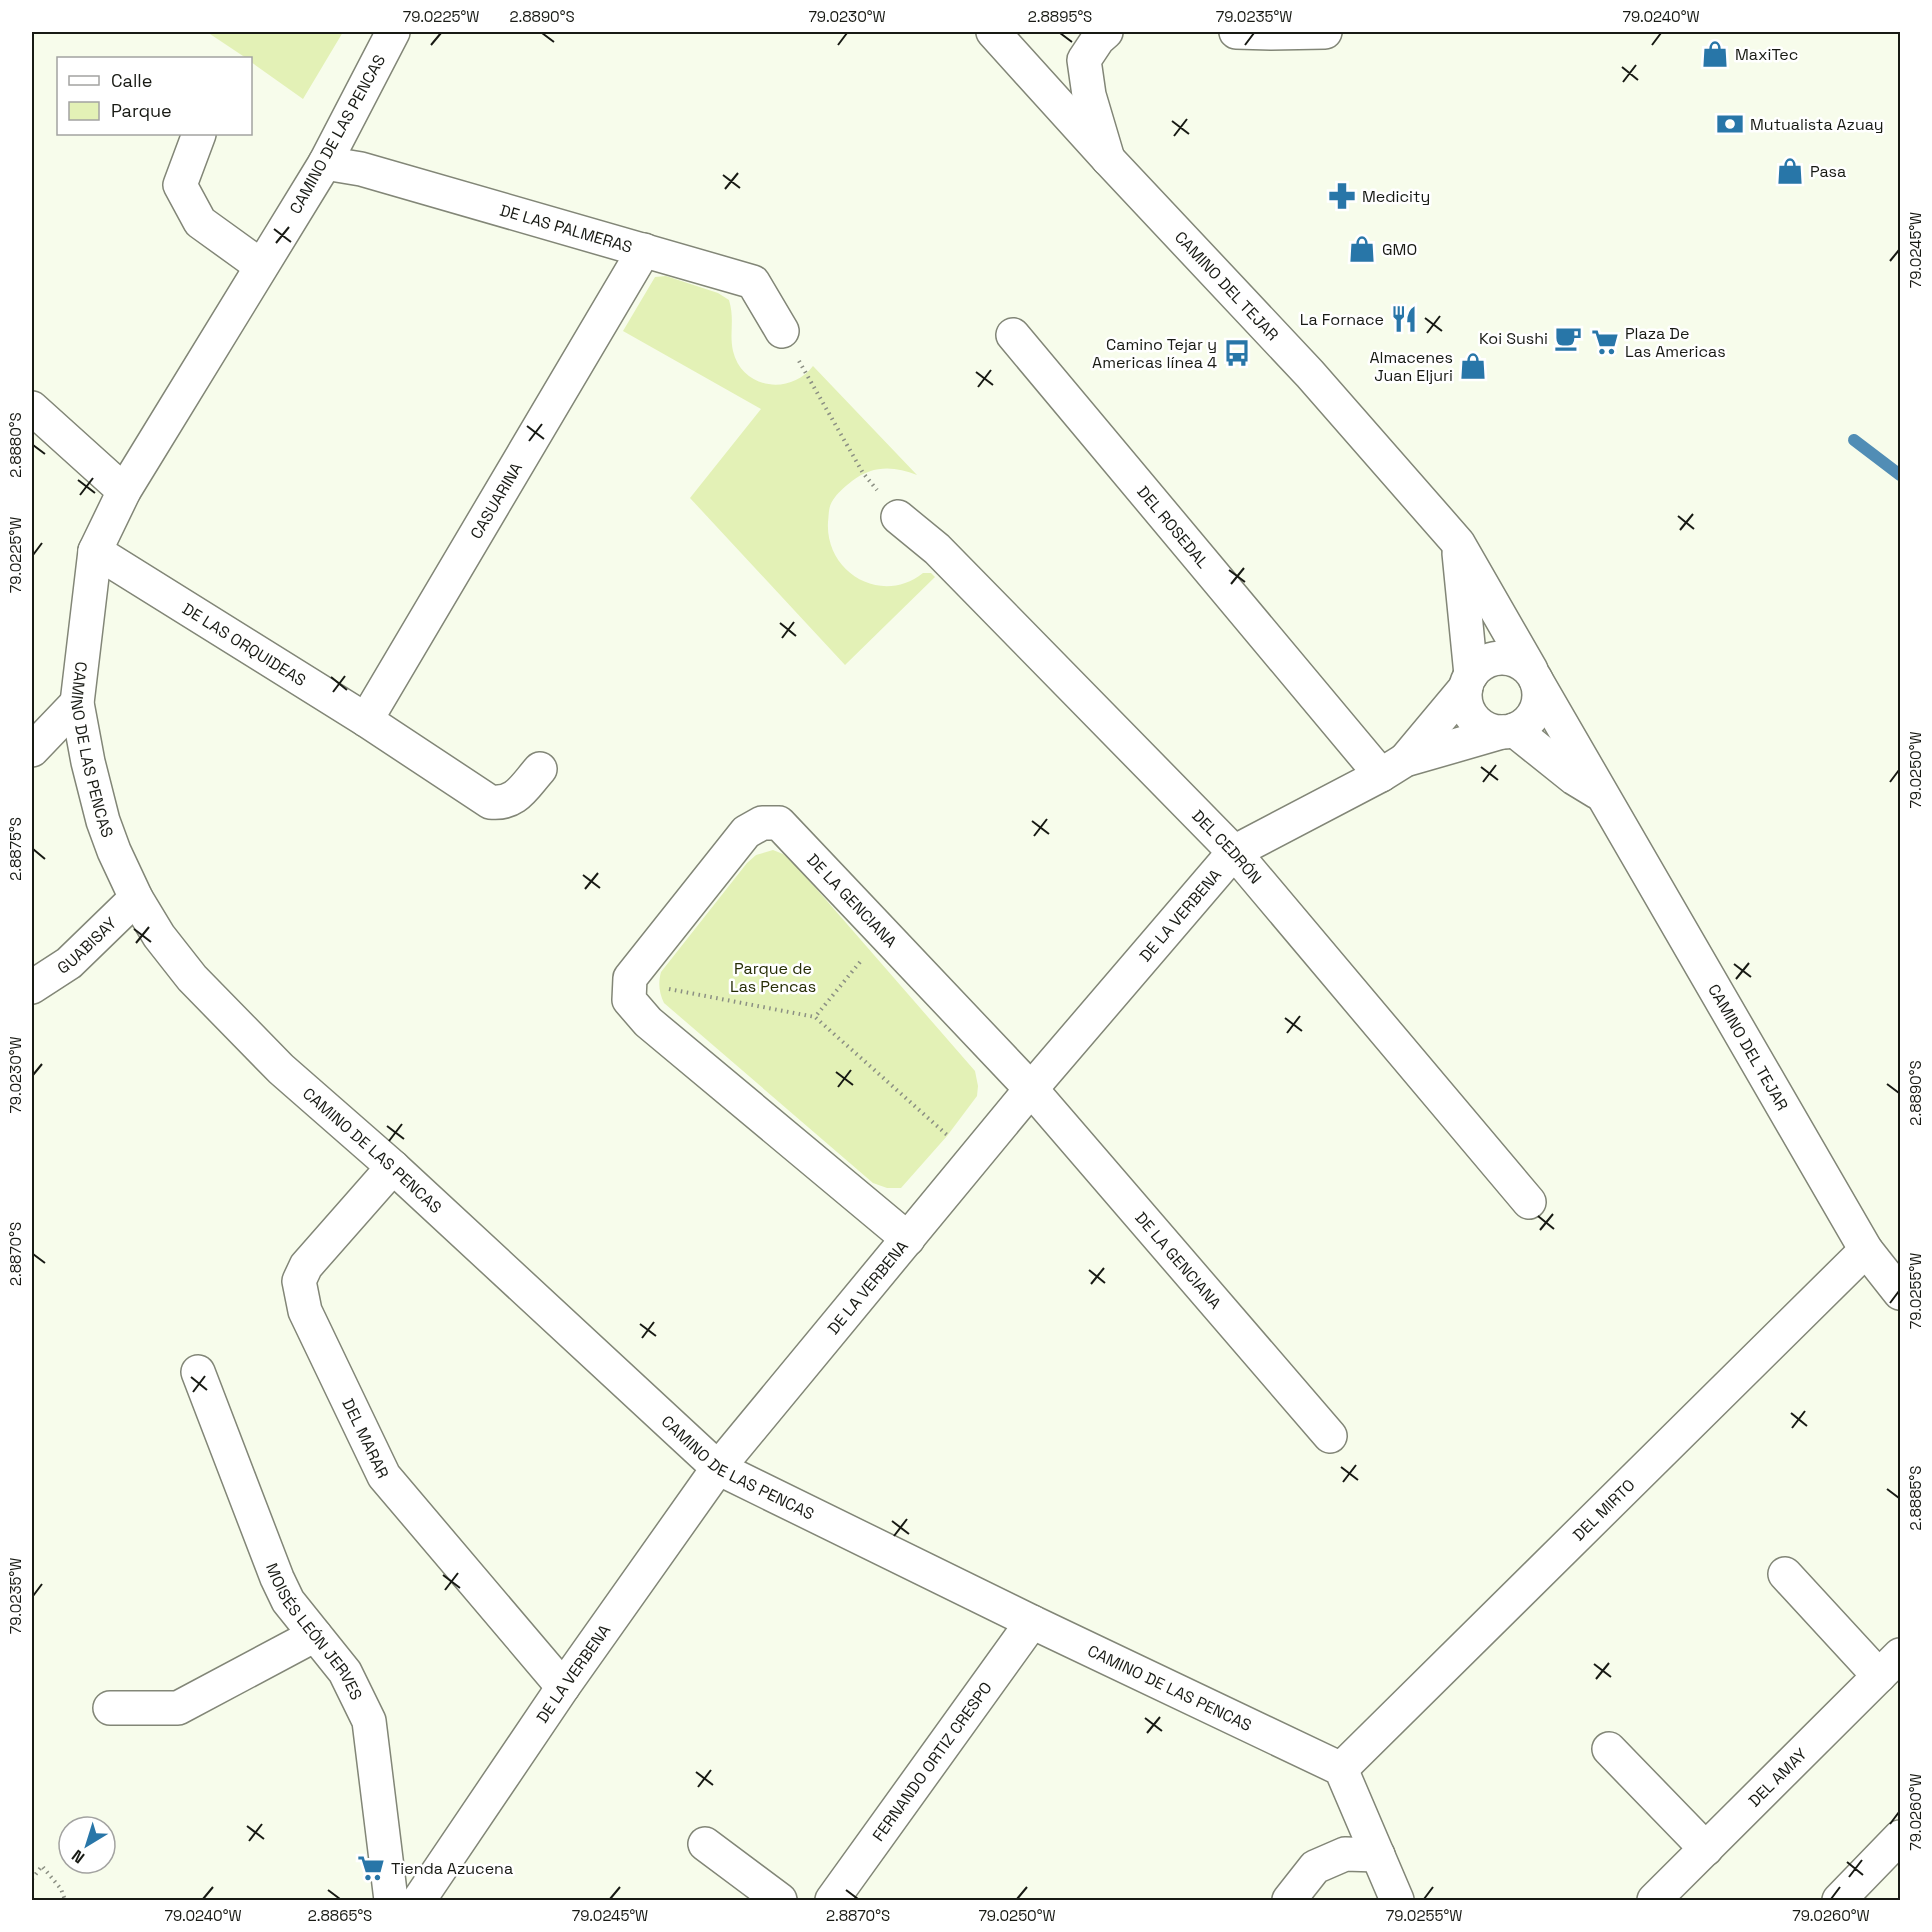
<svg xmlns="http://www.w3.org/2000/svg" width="1932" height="1932" viewBox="0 0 1932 1932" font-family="'Space Grotesk',sans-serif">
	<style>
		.green { fill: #e3f1b6 }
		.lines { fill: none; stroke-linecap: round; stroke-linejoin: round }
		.stream { stroke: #518db5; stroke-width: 12 }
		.minor-casing { stroke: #828677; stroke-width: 36 }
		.major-casing { stroke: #828677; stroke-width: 36 }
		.path { stroke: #8b8f83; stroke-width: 4; stroke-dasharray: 1.5 4.5; stroke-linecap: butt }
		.minor { stroke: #fff; stroke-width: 33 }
		.major { stroke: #fff; stroke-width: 33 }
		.ticks { fill: none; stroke: #181a14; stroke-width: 2 }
		.labels { text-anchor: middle; stroke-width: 5; stroke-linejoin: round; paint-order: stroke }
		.poi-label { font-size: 16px; fill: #181a14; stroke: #fff; text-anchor: start }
		.street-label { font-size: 16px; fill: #181a14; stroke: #fff }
		.park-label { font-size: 16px; fill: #262d05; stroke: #fff }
		.neatline { fill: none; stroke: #181a14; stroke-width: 2 }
		.ticks-label { font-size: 15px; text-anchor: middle; fill: #181a14 }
	</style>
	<rect width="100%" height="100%" fill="#f7fceb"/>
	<path class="green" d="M 207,32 L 343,32 L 303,99 L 251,62 L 250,58 L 246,58 Z
		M 666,276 L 718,293 L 729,300 C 735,320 729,333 733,351 C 742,389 790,396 813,366 L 917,475 C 894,466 873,465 852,481 C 846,486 837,493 833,500 C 828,507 829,515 828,522 C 825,573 882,606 923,573 L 931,573 L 935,577 L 845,665 L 690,498 L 761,409 L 623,331 L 655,277 Z
		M 773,850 L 783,854 L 793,862 L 975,1071 L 978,1086 L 977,1096 L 947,1136 L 901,1188 L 887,1188 L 873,1183 L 664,1003 C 659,993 658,983 661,972 L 747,863 L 756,855 Z"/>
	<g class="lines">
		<path class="stream" d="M 1854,440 L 1900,475"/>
		<defs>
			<g id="minor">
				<path id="s1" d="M 393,32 L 325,163 L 124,491 L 95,551 L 77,703 L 88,762 L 103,821 L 114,851 L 136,898 L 159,936 L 192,978 L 281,1069 L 393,1167 L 718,1468 L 1032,1622 L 1341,1769 L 1397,1900"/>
				<path id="s2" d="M 993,32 L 1108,159 L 1310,374 L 1458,543 L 1531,670"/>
				<path d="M 199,134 L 180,185 L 200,222 L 261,266"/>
				<path id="s3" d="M 325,163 L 361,169 L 753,282 L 782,331"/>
				<path id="s4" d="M 1013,335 L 1381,775"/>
				<path d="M 32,408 L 124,491"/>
				<path id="s5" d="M 898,517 L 937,549 L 1234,852 L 1529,1202"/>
				<path id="s6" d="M 95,551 L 366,720 L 490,802 C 516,805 524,787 540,769"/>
				<path d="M 1459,553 L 1471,675"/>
				<circle cx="1502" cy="695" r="37"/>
				<path id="s7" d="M 1536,680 L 1866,1250 L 1900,1293"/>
				<path id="s8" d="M 366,720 L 644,250"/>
				<path d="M 1514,730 L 1574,778 L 1597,792"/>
				<path d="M 32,750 L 77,703"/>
				<path d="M 1405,760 L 1466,687"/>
				<path id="s9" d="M 32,987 L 69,963 L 136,898"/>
				<path id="s10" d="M 393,1167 L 306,1266 L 299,1281 L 305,1311 L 384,1476 L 563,1687"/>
				<path id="s11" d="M 908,1239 L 648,1022 L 629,1000 L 630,978 L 746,832 L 762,823 L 779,823 L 1031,1089 L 1330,1436"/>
				<path id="s12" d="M 198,1372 L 277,1578 L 288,1601 L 345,1672 L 369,1721 L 391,1900"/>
				<path d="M 1785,1574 L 1879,1676"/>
				<path d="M 110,1708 L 178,1708 L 315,1635"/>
				<path d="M 1609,1749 L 1706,1849"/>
				<path id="s13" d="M 1341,1769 L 1866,1250"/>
				<path d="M 705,1844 L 780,1900"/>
				<path id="s14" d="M 419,1900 L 563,1687 L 718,1468 L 1031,1089 L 1234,852 L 1381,775 L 1405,760 L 1502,732"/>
				<path id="s15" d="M 832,1900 L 1032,1622"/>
				<path d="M 1289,1900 L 1315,1867 L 1345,1854 L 1378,1855"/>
				<path id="s16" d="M 1654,1900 L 1900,1655"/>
				<path d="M 1839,1900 L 1900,1837"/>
			</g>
			<path id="major" d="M 1106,32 L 1098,39 L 1084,60 L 1089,95 L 1108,159
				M 1236,32 L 1271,33 L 1325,32"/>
		</defs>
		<use href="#minor" class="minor-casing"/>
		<use href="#major" class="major-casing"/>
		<path class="path" d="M 799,361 L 863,473 L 877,490
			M 860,962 L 815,1017 L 947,1135
			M 669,989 L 815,1017
			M 32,1879 L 42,1866 L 61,1889 L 65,1900"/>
		<use href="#minor" class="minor"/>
		<use href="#major" class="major"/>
	</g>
	<path class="ticks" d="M 542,33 L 554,42M 1060,33 L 1072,42M 431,45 L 441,33M 838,45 L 847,33M 1245,45 L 1254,33M 1652,45 L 1661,33M 1622,67 L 1638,80M 1623,82 L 1636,65M 1172,121 L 1189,134M 1174,136 L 1187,119M 723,175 L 740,188M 725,189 L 738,173M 274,229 L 291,242M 276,243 L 289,227M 1890,261 L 1899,250M 1425,318 L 1442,331M 1427,333 L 1440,316M 976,372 L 993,385M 978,387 L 991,370M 527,426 L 544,439M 529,441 L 542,424M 33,445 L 45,454M 78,480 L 95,493M 80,495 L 93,478M 1678,516 L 1694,529M 1680,530 L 1693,514M 33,555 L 42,543M 1229,570 L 1245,582M 1231,584 L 1244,568M 780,623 L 796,636M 782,638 L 794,622M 331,677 L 347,690M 333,692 L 345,676M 1481,767 L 1498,780M 1483,782 L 1496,765M 1890,782 L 1899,770M 1032,821 L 1049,834M 1034,836 L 1047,819M 33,849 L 45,859M 583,875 L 600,888M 585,889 L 598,873M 134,929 L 151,942M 136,943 L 149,927M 1734,964 L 1751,977M 1736,979 L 1749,963M 1285,1018 L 1302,1031M 1287,1033 L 1300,1016M 836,1072 L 853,1085M 33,1075 L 42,1064M 1887,1084 L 1899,1093M 838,1087 L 851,1070M 387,1126 L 404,1139M 389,1141 L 402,1124M 1538,1216 L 1554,1229M 1540,1230 L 1553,1214M 33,1254 L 45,1263M 1089,1270 L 1105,1283M 1091,1284 L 1104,1268M 1890,1303 L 1899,1291M 640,1324 L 656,1336M 642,1338 L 654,1322M 191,1377 L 207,1390M 193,1392 L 205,1376M 1791,1413 L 1807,1426M 1792,1428 L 1805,1411M 1341,1467 L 1358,1480M 1343,1482 L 1356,1465M 1887,1489 L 1899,1498M 892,1521 L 909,1534M 894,1536 L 907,1519M 443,1575 L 460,1588M 445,1590 L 458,1573M 33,1596 L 42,1584M 1594,1664 L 1611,1677M 1596,1679 L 1609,1663M 1145,1718 L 1162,1731M 1147,1733 L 1160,1717M 696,1772 L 713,1785M 698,1787 L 711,1770M 1890,1824 L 1899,1812M 247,1826 L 264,1839M 249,1841 L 262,1824M 1847,1862 L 1863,1875M 1849,1877 L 1862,1860M 328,1890 L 340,1899M 846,1890 L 858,1899M 203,1899 L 213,1887M 610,1899 L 620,1887M 1017,1899 L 1027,1887M 1424,1899 L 1433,1887M 1831,1899 L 1840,1887"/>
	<defs>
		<symbol id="shop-bare" viewBox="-9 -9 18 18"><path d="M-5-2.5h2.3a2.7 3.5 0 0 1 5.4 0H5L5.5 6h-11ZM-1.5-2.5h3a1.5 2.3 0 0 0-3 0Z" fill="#2876a8" stroke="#fff" stroke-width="2.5" paint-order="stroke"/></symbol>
		<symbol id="bank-bare" viewBox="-9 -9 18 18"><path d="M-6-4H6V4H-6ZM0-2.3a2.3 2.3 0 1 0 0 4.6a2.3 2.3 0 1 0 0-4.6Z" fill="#2876a8" stroke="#fff" stroke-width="2.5" paint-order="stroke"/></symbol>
		<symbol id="pharmacy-bare" viewBox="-9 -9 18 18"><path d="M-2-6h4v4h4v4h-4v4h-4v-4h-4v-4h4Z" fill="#2876a8" stroke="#fff" stroke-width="2.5" paint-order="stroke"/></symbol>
		<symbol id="restaurant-bare" viewBox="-9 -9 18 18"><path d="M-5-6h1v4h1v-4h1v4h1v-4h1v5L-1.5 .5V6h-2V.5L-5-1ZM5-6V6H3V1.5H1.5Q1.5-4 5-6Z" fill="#2876a8" stroke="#fff" stroke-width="2.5" paint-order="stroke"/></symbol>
		<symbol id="cafe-bare" viewBox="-9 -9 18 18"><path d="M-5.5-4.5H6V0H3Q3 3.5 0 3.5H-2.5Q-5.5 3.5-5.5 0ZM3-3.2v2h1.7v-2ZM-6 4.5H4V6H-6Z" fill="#2876a8" stroke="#fff" stroke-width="2.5" paint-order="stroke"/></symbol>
		<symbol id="supermarket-bare" viewBox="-9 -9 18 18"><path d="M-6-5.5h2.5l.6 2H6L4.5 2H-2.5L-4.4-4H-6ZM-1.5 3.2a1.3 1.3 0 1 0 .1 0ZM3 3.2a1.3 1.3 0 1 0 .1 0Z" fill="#2876a8" stroke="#fff" stroke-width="2.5" paint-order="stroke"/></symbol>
		<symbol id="bus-bare" viewBox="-9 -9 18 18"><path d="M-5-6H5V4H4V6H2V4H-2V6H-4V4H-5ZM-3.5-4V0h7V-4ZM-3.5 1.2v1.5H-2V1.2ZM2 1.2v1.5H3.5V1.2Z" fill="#2876a8" stroke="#fff" stroke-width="2.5" paint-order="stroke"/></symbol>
	</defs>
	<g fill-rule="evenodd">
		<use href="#shop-bare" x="1696" y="35" width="38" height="38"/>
		<use href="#bank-bare" x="1711" y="105" width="38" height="38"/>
		<use href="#shop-bare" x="1771" y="152" width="38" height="38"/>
		<use href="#pharmacy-bare" x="1323" y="177" width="38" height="38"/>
		<use href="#shop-bare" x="1343" y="230" width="38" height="38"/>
		<use href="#restaurant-bare" x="1385" y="300" width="38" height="38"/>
		<use href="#cafe-bare" x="1549" y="319" width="38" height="38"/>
		<use href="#supermarket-bare" x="1586" y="323" width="38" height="38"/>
		<use href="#bus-bare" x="1218" y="334" width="38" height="38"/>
		<use href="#shop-bare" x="1454" y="347" width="38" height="38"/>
		<use href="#supermarket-bare" x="352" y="1849" width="38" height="38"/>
	</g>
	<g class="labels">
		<g class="poi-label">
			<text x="1735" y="60">MaxiTec</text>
			<text x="1750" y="130">Mutualista Azuay</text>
			<text x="1810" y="177">Pasa</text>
			<text x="1362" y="202">Medicity</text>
			<text x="1382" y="255">GMO</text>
			<text x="1384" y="325" text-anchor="end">La Fornace</text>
			<text x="1625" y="339">Plaza De<tspan x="1625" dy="18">Las Americas</tspan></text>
			<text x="1548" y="344" text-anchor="end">Koi Sushi</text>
			<text x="1217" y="350" text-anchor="end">Camino Tejar y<tspan x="1217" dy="18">Americas línea 4</tspan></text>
			<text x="1453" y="363" text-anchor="end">Almacenes<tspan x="1453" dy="18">Juan Eljuri</tspan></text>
			<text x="391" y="1874">Tienda Azucena</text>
		</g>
		<g class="street-label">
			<text transform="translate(337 134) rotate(-61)" y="6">CAMINO DE LAS PENCAS</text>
			<text dy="6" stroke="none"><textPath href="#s3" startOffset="250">DE LAS PALMERAS</textPath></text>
			<text dy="6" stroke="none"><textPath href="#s2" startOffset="345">CAMINO DEL TEJAR</textPath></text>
			<text dy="6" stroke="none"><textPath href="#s8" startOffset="255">CASUARINA</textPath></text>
			<text dy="6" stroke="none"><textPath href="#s4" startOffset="250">DEL ROSEDAL</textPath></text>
			<text dy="6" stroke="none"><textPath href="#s6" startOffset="176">DE LAS ORQUIDEAS</textPath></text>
			<text dy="6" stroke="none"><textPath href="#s1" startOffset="800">CAMINO DE LAS PENCAS</textPath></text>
			<text dy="6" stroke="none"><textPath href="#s5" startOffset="466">DEL CEDRÓN</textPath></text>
			<text dy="6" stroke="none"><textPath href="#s11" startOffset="718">DE LA GENCIANA</textPath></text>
			<text dy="6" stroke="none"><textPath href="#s14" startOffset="1246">DE LA VERBENA</textPath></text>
			<text dy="6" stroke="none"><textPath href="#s9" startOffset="69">GUABISAY</textPath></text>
			<text dy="6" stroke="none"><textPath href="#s7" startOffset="424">CAMINO DEL TEJAR</textPath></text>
			<text dy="6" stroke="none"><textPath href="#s1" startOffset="1304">CAMINO DE LAS PENCAS</textPath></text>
			<text dy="6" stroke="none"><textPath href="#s11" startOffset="1204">DE LA GENCIANA</textPath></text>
			<text dy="6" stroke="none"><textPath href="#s14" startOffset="760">DE LA VERBENA</textPath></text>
			<text dy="6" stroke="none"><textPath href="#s10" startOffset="320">DEL MARAR</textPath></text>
			<text dy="6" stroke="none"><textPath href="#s1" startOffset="1790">CAMINO DE LAS PENCAS</textPath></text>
			<text dy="6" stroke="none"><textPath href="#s13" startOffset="369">DEL MIRTO</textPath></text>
			<text dy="6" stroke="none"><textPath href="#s12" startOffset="286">MOISÉS LEÓN JERVES</textPath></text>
			<text dy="6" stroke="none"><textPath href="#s14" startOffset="274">DE LA VERBENA</textPath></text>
			<text dy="6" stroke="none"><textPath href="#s1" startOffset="2276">CAMINO DE LAS PENCAS</textPath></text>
			<text dy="6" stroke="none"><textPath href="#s15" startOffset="171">FERNANDO ORTIZ CRESPO</textPath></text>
			<text dy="6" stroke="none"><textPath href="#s16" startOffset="174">DEL AMAY</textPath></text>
		</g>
		<g class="park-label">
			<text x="773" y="974">Parque de<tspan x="773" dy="18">Las Pencas</tspan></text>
		</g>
	</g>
	<rect width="1932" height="1932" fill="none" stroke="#ffffff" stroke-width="66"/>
	<rect x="57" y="57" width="195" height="78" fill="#ffffff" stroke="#a3a3a1" stroke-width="1.5"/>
	<rect x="69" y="76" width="30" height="9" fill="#ffffff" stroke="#a3a3a1" stroke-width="1.5"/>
	<text x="111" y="87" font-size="18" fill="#181a14">Calle</text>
	<rect x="69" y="102" width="30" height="18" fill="#e3f1b6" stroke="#a3a3a1" stroke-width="1.5"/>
	<text x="111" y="117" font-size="18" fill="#181a14">Parque</text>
	<g transform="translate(87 1845) rotate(218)"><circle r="28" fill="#ffffff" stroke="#a3a3a1" stroke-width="1.5"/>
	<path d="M0-4.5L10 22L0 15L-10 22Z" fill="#2876a8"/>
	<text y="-9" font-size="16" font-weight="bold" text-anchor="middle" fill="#181a14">N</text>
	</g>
	<rect x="33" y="33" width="1866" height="1866" class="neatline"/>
	<g class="ticks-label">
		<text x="441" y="22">79.0225°W</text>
		<text x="542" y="22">2.8890°S</text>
		<text x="847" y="22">79.0230°W</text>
		<text x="1060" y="22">2.8895°S</text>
		<text x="1254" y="22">79.0235°W</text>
		<text x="1661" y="22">79.0240°W</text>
		<text transform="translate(1916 250) rotate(-90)" y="5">79.0245°W</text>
		<text transform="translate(16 445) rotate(-90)" y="5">2.8880°S</text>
		<text transform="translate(16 555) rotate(-90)" y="5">79.0225°W</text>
		<text transform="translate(1916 770) rotate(-90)" y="5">79.0250°W</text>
		<text transform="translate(16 849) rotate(-90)" y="5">2.8875°S</text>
		<text transform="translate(16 1075) rotate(-90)" y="5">79.0230°W</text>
		<text transform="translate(1916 1093) rotate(-90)" y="5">2.8890°S</text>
		<text transform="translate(16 1254) rotate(-90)" y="5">2.8870°S</text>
		<text transform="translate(1916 1291) rotate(-90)" y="5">79.0255°W</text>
		<text transform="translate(1916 1498) rotate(-90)" y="5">2.8885°S</text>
		<text transform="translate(16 1596) rotate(-90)" y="5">79.0235°W</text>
		<text transform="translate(1916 1812) rotate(-90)" y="5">79.0260°W</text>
		<text x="203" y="1921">79.0240°W</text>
		<text x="340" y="1921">2.8865°S</text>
		<text x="610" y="1921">79.0245°W</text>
		<text x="858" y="1921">2.8870°S</text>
		<text x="1017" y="1921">79.0250°W</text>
		<text x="1424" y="1921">79.0255°W</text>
		<text x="1831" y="1921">79.0260°W</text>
	</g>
</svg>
